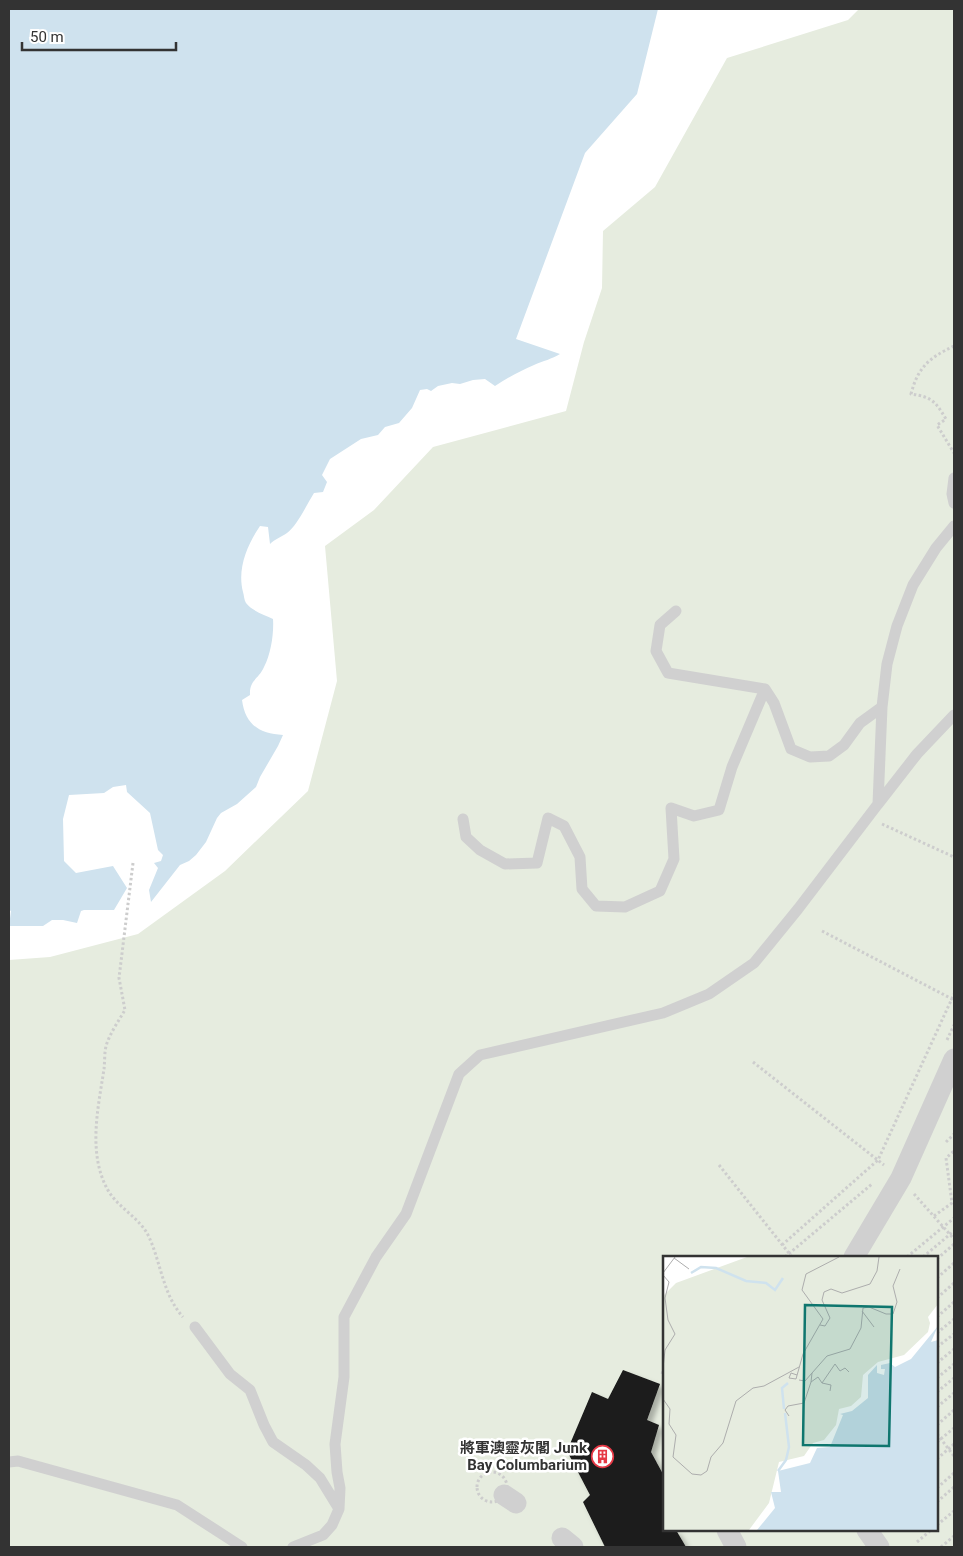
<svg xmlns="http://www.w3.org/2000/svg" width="963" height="1556" viewBox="0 0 963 1556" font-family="Roboto,'Noto Sans TC',sans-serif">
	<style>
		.green { fill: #e6ecdf; fill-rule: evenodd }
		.water { fill: #cfe2ee }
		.building { fill: #1a1a1a; filter: url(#shadow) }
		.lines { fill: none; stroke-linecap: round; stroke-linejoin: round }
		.path { stroke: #cdcdcd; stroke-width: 3; stroke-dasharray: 2.5 2.5; stroke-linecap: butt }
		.lane { stroke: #d0d0d0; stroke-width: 11 }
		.street { stroke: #d0d0d0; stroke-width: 21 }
		.labels { text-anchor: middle; stroke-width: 5; stroke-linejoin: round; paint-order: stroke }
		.poi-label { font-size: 15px; font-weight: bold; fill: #333; stroke: #fff; text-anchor: end }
		.inset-river { fill: none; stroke: #cfe2ee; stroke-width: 2.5 }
		.inset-road { fill: none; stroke: #adadad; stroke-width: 1 }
		.view { fill: #0f766e; fill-opacity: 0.15; stroke: #0f766e; stroke-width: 2.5 }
		.inset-edge { fill: none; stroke: #333; stroke-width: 2.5 }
	</style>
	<defs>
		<filter id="shadow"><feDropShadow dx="4.5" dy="4.5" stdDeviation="2.5" flood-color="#0004"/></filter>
	</defs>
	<rect width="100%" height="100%" fill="#fff"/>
	<path class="green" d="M 859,9 L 954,9 L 954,1547 L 9,1547 L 9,960 L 50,957 L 138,934 L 225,871 L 308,791 L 337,681 L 325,546 L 374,510 L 433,447 L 566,411 L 584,342 L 602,288 L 603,231 L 655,187 L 727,58 L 848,20 ZM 664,1257 L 937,1257 L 937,1530 L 664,1530 Z"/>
	<path class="water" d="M 9,9 L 658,9 L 637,94 L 585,153 L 516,339 L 560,354 C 552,359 543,361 534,365 C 520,371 507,378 495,386 L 485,379 L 473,380 L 460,384 L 452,383 L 438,386 L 431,391 L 427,389 L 420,390 L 412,408 L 399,423 L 385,427 L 378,435 L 361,439 L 330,459 L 322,475 L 327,482 L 323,492 L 314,493 C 307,504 297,526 287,533 C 281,537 275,539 270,544 L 268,527 L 260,526 C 247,545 237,569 243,592 C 244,595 244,600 246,603 C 252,611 265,615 273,619 C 274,633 271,654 264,667 C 259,679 249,680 250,695 L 242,700 C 245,724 259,734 283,735 L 278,746 L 260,777 L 256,787 L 237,804 L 221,813 L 217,818 L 206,842 L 196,855 L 189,861 L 180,865 L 151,902 L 149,890 L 158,868 L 154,863 L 161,861 L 163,855 L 158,850 L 150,813 L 127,792 L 126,785 L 113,787 L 104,793 L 69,795 L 63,819 L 64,861 L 76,873 L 113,866 L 127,888 L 114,910 L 84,910 L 81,911 L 77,923 L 63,920 L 52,920 L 43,926 L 9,926 L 11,911 L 9,910 Z"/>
	<path class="building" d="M 623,1370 L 660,1384 L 647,1420 L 659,1425 L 651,1452 L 664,1476 L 664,1530 L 676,1530 L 686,1547 L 605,1547 L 583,1502 L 590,1495 L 567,1451 L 592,1392 L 608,1399 Z"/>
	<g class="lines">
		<path class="path" d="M 954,346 C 929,358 918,367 911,394 C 932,397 935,401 946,419 L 937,425 L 954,453
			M 882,824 L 954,857
			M 133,863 L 119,978 L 125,1010 C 119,1020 111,1032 107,1043 C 104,1051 105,1061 104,1069 C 98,1109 87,1155 109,1192 C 120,1209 141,1219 149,1237 C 161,1263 163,1295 183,1317
			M 822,931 L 954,1000
			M 947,1040 L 954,1025
			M 753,1062 L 884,1165
			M 946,1142 L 954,1134
			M 719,1165 L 792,1257
			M 914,1194 L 954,1239
			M 934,1216 L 952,1203 L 946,1158 L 954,1151
			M 782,1245 L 878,1160 L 954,994
			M 785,1257 L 872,1184
			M 907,1257 L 954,1218
			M 923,1257 L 954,1231
			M 937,1259 L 954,1244
			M 937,1278 L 954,1263
			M 937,1298 L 954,1283
			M 937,1317 L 954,1302
			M 937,1333 L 954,1319
			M 937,1347 L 954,1334
			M 937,1363 L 954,1349
			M 662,1374 L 664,1369
			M 937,1378 L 954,1364
			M 937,1392 L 954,1378
			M 937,1407 L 954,1393
			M 937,1425 L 954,1410
			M 937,1434 L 954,1456
			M 937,1442 L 954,1428
			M 937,1459 L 954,1444
			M477 1487a15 15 0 1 1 30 0a15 15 0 1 1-30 0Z
			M 937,1488 L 954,1473
			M 937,1502 L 954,1487
			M 937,1525 L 954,1511
			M 917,1542 L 931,1530
			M 941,1547 L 954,1536"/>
		<path class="lane" d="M 954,478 L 952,494 L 954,503
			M 676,611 L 660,625 L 656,651 L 668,673 L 765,689
			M 882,707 L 887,664 L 897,626 L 913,585 L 936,548 L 954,526
			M 463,819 L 466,837 L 480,850 L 505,864 L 537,863 L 548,818 L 564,826 L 580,857 L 582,889 L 596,906 L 625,907 L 660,891 L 674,859 L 671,808 L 694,816 L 719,810 L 732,767 L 765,689 L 774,703 L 791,749 L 810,757 L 829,756 L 844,745 L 860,723 L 882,707 L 878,804 L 917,754 L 954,715
			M 195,1327 L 230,1374 L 250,1390 L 264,1425 L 273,1442 L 306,1465 L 320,1478 L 339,1509
			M 9,1462 L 18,1461 L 177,1505 L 242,1547
			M 293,1547 L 323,1535 L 332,1525 L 339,1509 L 340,1488 L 337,1472 L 335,1444 L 344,1377 L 344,1317 L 376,1257 L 406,1214 L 459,1074 L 480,1055 L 663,1013 L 709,994 L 754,963 L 798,909 L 878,804"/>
		<path class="street" d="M 854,1257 L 901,1178 L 954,1059
			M 504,1495 L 516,1503
			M 727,1530 L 736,1547
			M 867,1530 L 879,1547
			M 562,1538 L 573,1547"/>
	</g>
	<defs>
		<symbol id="building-ring" viewBox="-11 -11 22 22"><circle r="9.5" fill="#fff" stroke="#e63946" stroke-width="1.5"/><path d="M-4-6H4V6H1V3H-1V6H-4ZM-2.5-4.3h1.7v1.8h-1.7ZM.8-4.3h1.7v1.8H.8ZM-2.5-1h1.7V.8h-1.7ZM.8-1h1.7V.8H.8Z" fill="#e63946"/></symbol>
	</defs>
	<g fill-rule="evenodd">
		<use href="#building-ring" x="590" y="1444" width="25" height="25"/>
	</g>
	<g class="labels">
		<g class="poi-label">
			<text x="587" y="1453">將軍澳靈灰閣 Junk<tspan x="587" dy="17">Bay Columbarium</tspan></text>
		</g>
	</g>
	<g transform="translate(663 1256)">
		<rect width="275" height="275" fill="#fff"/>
		<path d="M 84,1 L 275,1 L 275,48 L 265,61 L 267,67 L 265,76 L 241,99 L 215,106 L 200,119 L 198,141 L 188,150 L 176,153 L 173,169 L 161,184 L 150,187 L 141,200 L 116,206 L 106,247 L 86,274 L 0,274 L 0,40 L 13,27 Z" fill="#e6ecdf"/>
		<path d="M 275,70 L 268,86 L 275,84 L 275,274 L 94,274 L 112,252 L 108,236 L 118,236 L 115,215 L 147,207 L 154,192 L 167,191 L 180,159 L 177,158 L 189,155 L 205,142 L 205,119 L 214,109 L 214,117 L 221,119 L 222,113 L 218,113 L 218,109 L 227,107 L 232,111 L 248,103 Z" fill="#cfe2ee"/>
		<path class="inset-river" d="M 28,17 L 38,11 L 53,12 L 83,25 L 103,27 L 112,34 L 120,22M 121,153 L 119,132 L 125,127M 115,215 L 123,204 L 126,191 L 122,157"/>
		<path class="inset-road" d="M 11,2 L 26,13M 0,17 L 12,1M 0,19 L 6,26 L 2,42 L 5,64 L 12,78 L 2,94 L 0,112M 199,55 L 211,71M 157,69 L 162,70 L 167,62 L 159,44 L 161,36 L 168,33 L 179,37 L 207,28 L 214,15 L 216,1M 149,117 L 164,100 L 187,93 L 198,72 L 200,52 L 206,51 L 223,58 L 230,58 L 234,46 L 230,30 L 237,13M 134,119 L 128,117 L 126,122 L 133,123 L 140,98 L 160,63 L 139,34 L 143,18 L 176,1M 136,124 L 142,125 L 149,117 L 148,126 L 155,121 L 159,127 L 172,108 L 177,115 L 182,112 L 186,116M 159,127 L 168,129 L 167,135M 0,143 L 7,153 L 6,168 L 13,179 L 10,201 L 29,218 L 38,219 L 44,215 L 48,201 L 60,187 L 73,145 L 90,132 L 101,130 L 136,111M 126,160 L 122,154 L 125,150 L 141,147 L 148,126"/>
		<path class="view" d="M 142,49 L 229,51 L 226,190 L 140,189 Z"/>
		<rect width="275" height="275" class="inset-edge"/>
	</g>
	<rect width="963" height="1556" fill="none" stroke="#333333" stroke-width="20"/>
	<path d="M22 42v8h154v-8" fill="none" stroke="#333333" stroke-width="2.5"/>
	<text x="30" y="42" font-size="15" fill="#333333" stroke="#ffffff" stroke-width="4" paint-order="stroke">50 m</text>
</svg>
